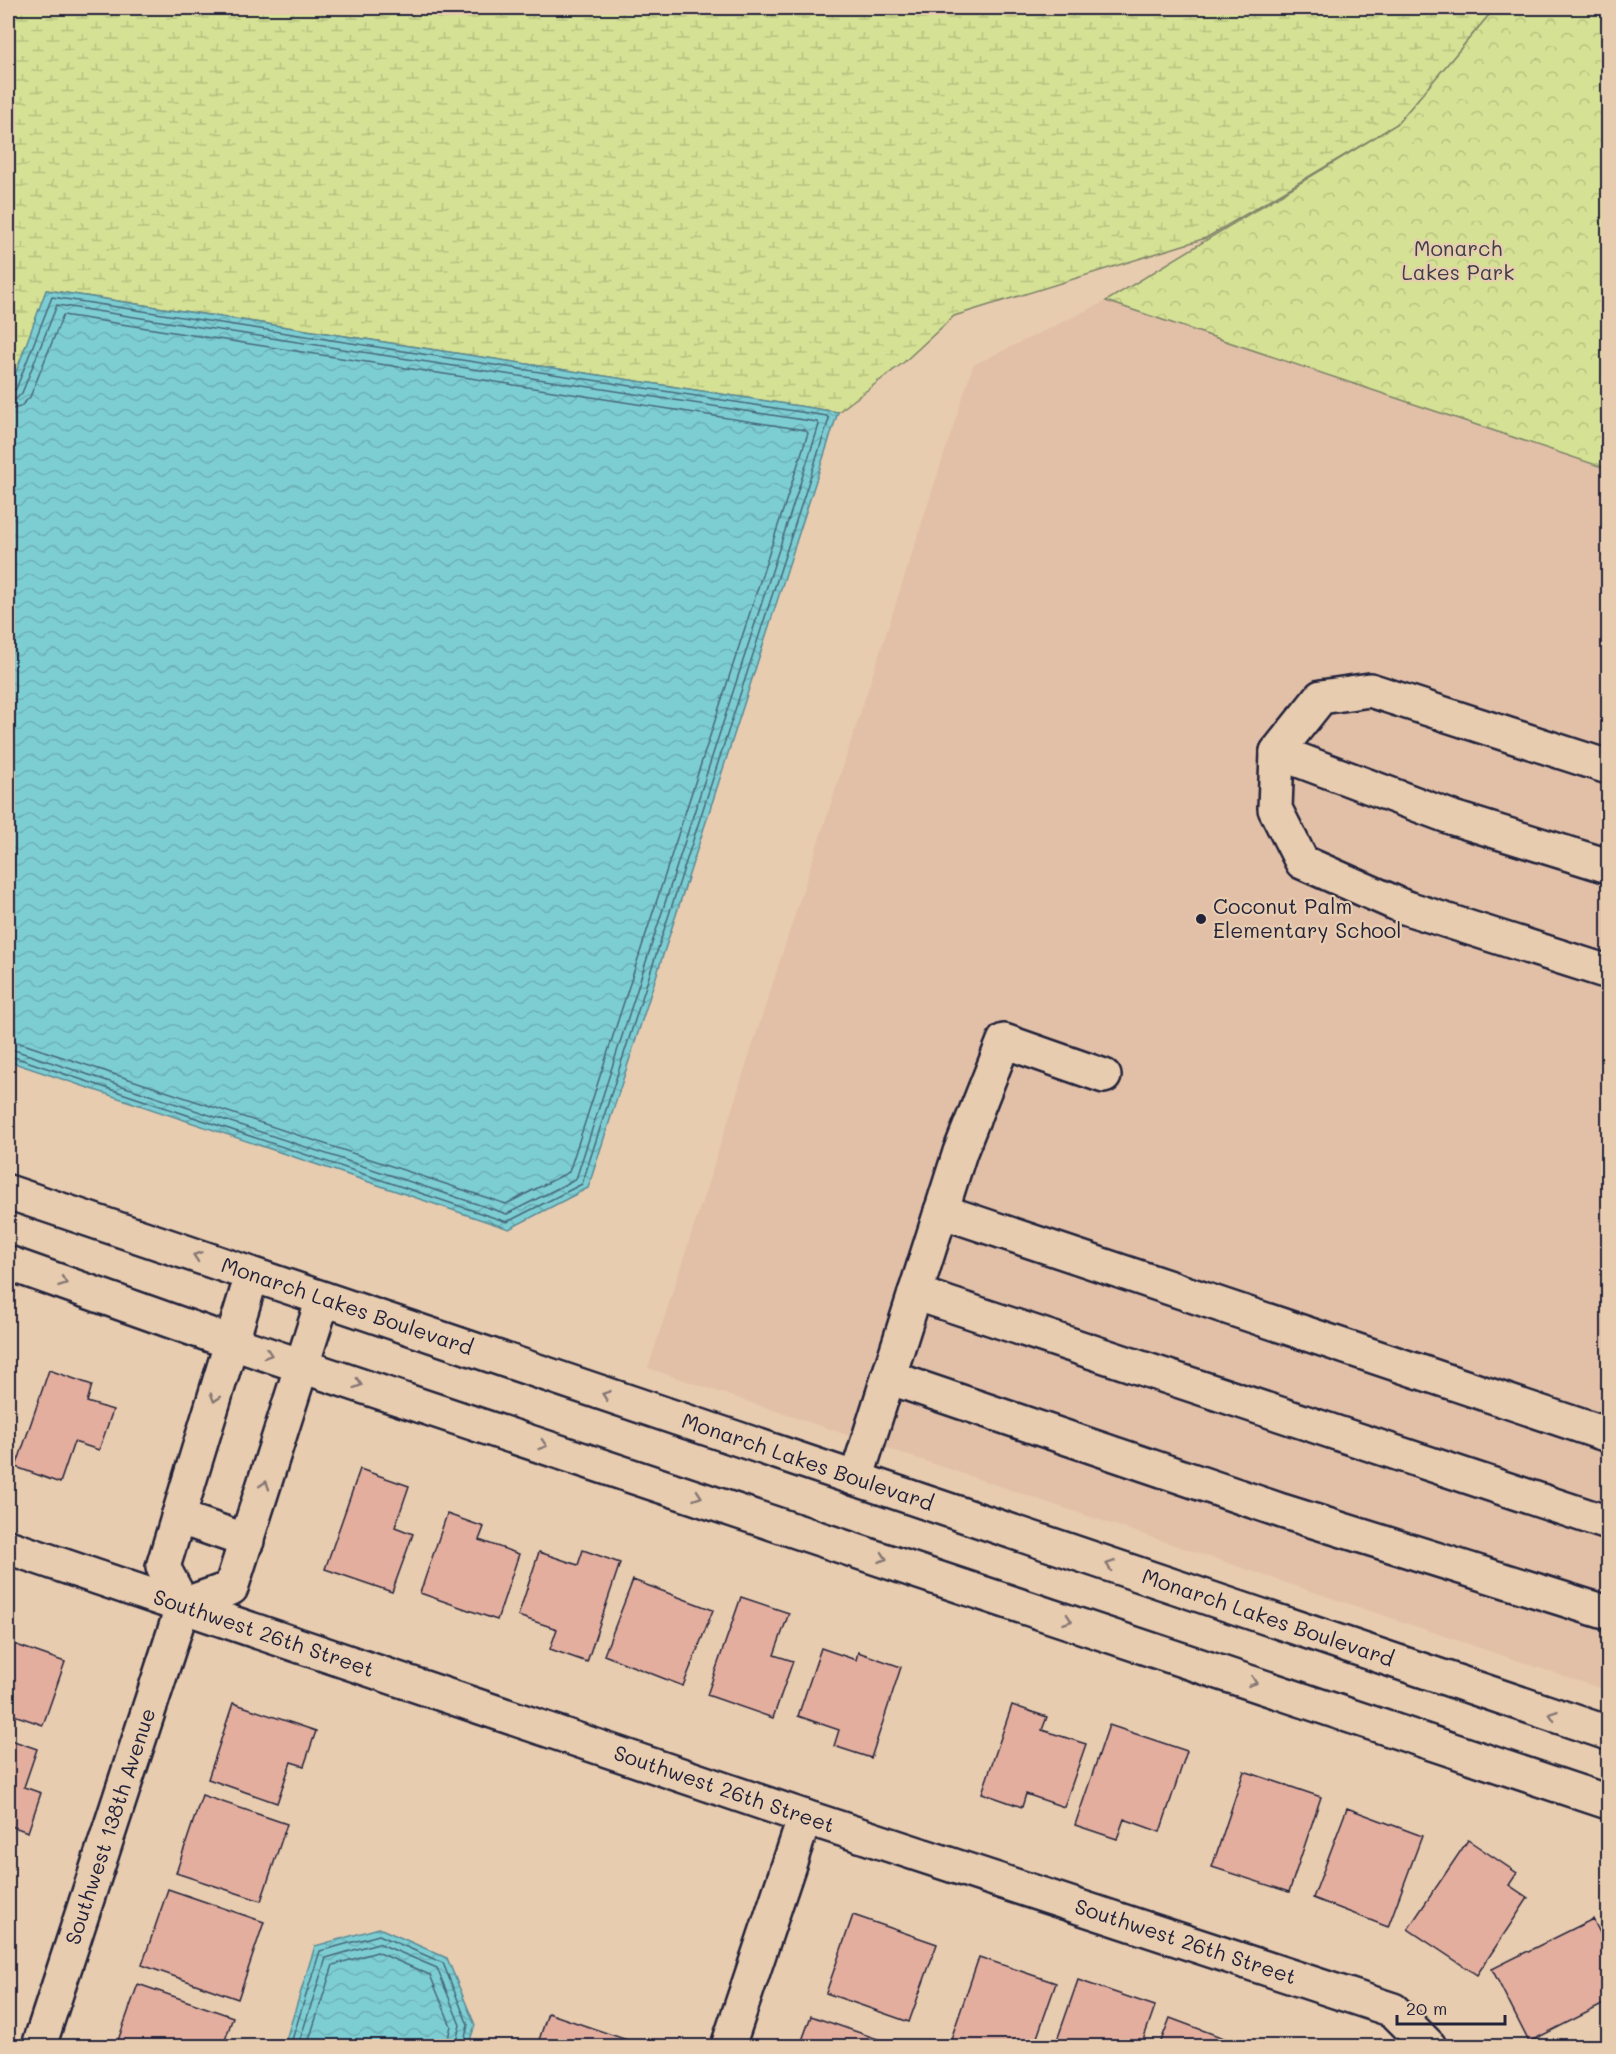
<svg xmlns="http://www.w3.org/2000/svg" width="1616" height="2054" viewBox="0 0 1616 2054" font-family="Mali,sans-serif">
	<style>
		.built { fill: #e2c0a8 }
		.wetland { fill: url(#wetland-marsh); stroke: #7c8268; stroke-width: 1.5 }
		.park { fill: url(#park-crowns); stroke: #7c8268; stroke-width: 1.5 }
		.water { fill: url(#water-waves); stroke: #598996; stroke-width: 1.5 }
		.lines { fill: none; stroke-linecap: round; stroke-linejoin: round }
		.shore { stroke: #466778; stroke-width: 1.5 }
		.building { fill: #e3ae9e; stroke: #22223b; stroke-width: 1.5 }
		.minor-casing { stroke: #22223b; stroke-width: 38 }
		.minor { stroke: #e8ccaf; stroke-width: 33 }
		.oneway { stroke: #857775 }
		.poi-dot { fill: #22223b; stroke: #e8ccaf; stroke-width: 2 }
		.labels { text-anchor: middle; stroke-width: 4.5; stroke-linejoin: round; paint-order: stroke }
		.park-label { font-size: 21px; fill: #3d3f48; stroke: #e8ccaf }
		.poi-label { font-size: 21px; fill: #22223b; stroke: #e8ccaf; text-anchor: start }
		.street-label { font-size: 21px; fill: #22223b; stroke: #e8ccaf }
	</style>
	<defs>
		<pattern id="wetland-marsh" width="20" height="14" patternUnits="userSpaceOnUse" patternTransform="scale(1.5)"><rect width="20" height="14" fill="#d5e194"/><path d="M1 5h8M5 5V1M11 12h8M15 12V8" fill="none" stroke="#b7c180"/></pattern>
		<pattern id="park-crowns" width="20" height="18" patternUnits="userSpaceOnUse" patternTransform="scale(1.5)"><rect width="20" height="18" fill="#d5e194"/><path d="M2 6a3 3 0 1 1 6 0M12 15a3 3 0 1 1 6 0" fill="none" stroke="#b7c180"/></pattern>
		<pattern id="water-waves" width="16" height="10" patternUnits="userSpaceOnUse" patternTransform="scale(1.5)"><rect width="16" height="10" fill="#7dced3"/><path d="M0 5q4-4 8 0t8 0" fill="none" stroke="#6cb1b6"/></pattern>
	</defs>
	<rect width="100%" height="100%" fill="#e8ccaf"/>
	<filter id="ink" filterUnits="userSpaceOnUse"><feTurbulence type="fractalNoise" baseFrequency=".0167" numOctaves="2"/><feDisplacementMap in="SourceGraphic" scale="12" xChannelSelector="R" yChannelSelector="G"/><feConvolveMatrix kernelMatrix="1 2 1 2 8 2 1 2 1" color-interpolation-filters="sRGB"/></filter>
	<g filter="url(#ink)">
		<path class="built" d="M 1106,301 L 1608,469 L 1608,1691 L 648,1368 L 973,365 Z"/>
		<path class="wetland" d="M 8,8 L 1495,8 L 1397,124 L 1206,238 L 954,316 L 903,363 L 838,412 L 47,290 L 8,394 Z"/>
		<path class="park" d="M 1495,8 L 1608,8 L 1608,469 L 1106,301 L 1397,124 Z"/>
		<path class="water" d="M 46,290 L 838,412 L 588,1188 L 509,1229 L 8,1061 L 8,394 Z
			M 379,1928 L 447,1958 L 475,2025 L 468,2046 L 284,2046 L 315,1946 Z"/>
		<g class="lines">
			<path class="shore" d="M 8,393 L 16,389 L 52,297 L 827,416 L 829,419 L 582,1184 L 507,1222 L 8,1055
				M 8,401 L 16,399 L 22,393 L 57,305 L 817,422 L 819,425 L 576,1179 L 507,1214 L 8,1048
				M 8,410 L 20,407 L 30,397 L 63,315 L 805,430 L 808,433 L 569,1172 L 506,1204 L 8,1039
				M 290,2046 L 320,1951 L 379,1935 L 443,1963 L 468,2025 L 463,2046
				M 298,2046 L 326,1958 L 378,1943 L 437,1968 L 460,2025 L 455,2046
				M 307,2046 L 333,1965 L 377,1952 L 430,1975 L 451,2026 L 446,2046"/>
		</g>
		<path class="building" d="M 49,1370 L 92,1385 L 87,1402 L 113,1410 L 99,1450 L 74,1442 L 60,1483 L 16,1467 Z
			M 360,1469 L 409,1486 L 395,1527 L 413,1534 L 392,1592 L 325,1569 Z
			M 447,1514 L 484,1527 L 479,1540 L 519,1554 L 497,1620 L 420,1593 Z
			M 583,1550 L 620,1563 L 587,1662 L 550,1649 L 557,1629 L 518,1616 L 539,1552 L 578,1565 Z
			M 633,1580 L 713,1610 L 683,1686 L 604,1655 Z
			M 741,1597 L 789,1613 L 774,1655 L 793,1661 L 773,1718 L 707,1695 Z
			M 8,1642 L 65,1662 L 43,1725 L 8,1713 Z
			M 821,1648 L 856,1660 L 858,1652 L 901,1667 L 871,1758 L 834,1746 L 839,1730 L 798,1716 Z
			M 233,1703 L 316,1731 L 304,1766 L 291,1762 L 277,1803 L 208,1779 Z
			M 1012,1705 L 1047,1717 L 1042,1730 L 1086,1744 L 1064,1807 L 1026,1794 L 1022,1807 L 982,1793 Z
			M 1109,1725 L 1187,1751 L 1160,1832 L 1124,1819 L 1117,1839 L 1075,1825 Z
			M 8,1739 L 37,1749 L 24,1787 L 41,1793 L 28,1832 L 8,1825 Z
			M 1244,1771 L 1321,1797 L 1289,1892 L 1212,1867 Z
			M 202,1795 L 287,1824 L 261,1901 L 176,1873 Z
			M 1347,1808 L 1422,1836 L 1388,1927 L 1313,1898 Z
			M 1468,1840 L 1517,1873 L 1509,1885 L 1528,1898 L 1477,1975 L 1408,1929 Z
			M 168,1889 L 264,1922 L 238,1999 L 142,1965 Z
			M 853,1915 L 937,1944 L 909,2022 L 826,1993 Z
			M 1593,1919 L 1608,1949 L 1608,2002 L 1529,2042 L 1492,1969 Z
			M 979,1957 L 1056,1983 L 1034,2046 L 973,2046 L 951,2039 Z
			M 1078,1980 L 1155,2006 L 1141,2046 L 1055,2046 Z
			M 138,1984 L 233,2017 L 223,2046 L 116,2046 Z
			M 548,2013 L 642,2045 L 642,2046 L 537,2046 Z
			M 811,2016 L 898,2046 L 800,2046 Z
			M 1170,2018 L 1245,2046 L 1159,2046 Z"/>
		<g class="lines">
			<defs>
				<g id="minor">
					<path d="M 1277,752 L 1453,818 L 1608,866"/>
					<path d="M 1608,767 L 1370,690 L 1321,697 L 1277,752 L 1275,809 L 1302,862 L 1404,907 L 1608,972"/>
					<path id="s1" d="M 8,1192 L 1608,1733"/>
					<path d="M 941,1211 L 1608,1435"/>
					<path d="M 8,1263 L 233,1343 L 1608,1802"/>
					<path d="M 915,1293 L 1608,1523"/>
					<path d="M 888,1377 L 1282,1511 L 1608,1613"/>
					<path d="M 856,1479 L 960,1152 L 1004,1041 L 1104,1076"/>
					<path d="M 178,1517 L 247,1541"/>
					<path id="s2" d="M 8,1547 L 805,1817 L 1393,2010 L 1429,2046"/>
					<path d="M 183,1605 L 231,1588 L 323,1299"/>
					<path id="s3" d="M 39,2046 L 183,1605 L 163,1567 L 252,1275"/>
					<path d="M 728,2046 L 805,1817"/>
				</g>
			</defs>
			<use href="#minor" class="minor-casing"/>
			<use href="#minor" class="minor"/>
		</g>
		<defs><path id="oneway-chevron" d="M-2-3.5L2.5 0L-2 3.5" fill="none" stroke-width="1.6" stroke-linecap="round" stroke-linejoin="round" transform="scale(1.5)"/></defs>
		<g class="oneway">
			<use href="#oneway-chevron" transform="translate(197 1256) rotate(-161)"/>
			<use href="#oneway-chevron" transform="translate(63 1282) rotate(20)"/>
			<use href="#oneway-chevron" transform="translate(268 1354) rotate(18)"/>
			<use href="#oneway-chevron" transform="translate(358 1384) rotate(18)"/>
			<use href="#oneway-chevron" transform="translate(606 1395) rotate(-161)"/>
			<use href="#oneway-chevron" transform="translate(215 1398) rotate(107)"/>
			<use href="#oneway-chevron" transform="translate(543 1445) rotate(18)"/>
			<use href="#oneway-chevron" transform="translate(265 1485) rotate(-72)"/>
			<use href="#oneway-chevron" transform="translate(698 1496) rotate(19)"/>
			<use href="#oneway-chevron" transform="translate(883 1558) rotate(19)"/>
			<use href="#oneway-chevron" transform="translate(1110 1565) rotate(-161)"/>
			<use href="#oneway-chevron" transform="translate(1068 1620) rotate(19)"/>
			<use href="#oneway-chevron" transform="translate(1253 1682) rotate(19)"/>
			<use href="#oneway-chevron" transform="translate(1553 1715) rotate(-161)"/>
		</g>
	</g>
	<circle class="poi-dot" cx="1201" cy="919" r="6"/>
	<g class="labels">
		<g class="park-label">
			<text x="1458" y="256">Monarch<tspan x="1458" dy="24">Lakes Park</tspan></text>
		</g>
		<g class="poi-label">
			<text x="1213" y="914">Coconut Palm<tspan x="1213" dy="24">Elementary School</tspan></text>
		</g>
		<g class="street-label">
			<text dy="7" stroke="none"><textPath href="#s1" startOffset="358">Monarch Lakes Boulevard</textPath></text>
			<text dy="7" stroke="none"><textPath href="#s1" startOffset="844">Monarch Lakes Boulevard</textPath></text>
			<text dy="7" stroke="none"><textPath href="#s1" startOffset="1330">Monarch Lakes Boulevard</textPath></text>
			<text dy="7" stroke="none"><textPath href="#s2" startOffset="270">Southwest 26th Street</textPath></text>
			<text dy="7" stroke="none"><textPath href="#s2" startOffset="756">Southwest 26th Street</textPath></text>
			<text dy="7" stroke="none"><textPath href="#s3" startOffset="231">Southwest 138th Avenue</textPath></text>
			<text dy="7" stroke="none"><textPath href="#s2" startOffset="1242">Southwest 26th Street</textPath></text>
		</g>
	</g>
	<rect width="1616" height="2054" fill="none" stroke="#e8ccaf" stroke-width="30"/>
	<rect x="15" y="15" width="1586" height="2024" fill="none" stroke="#22223b" stroke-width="2" filter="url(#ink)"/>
	<path d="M1397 2015v9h108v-9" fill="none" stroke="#22223b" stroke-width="3"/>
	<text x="1406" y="2015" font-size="18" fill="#22223b" stroke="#e8ccaf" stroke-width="4.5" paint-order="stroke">20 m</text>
</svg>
